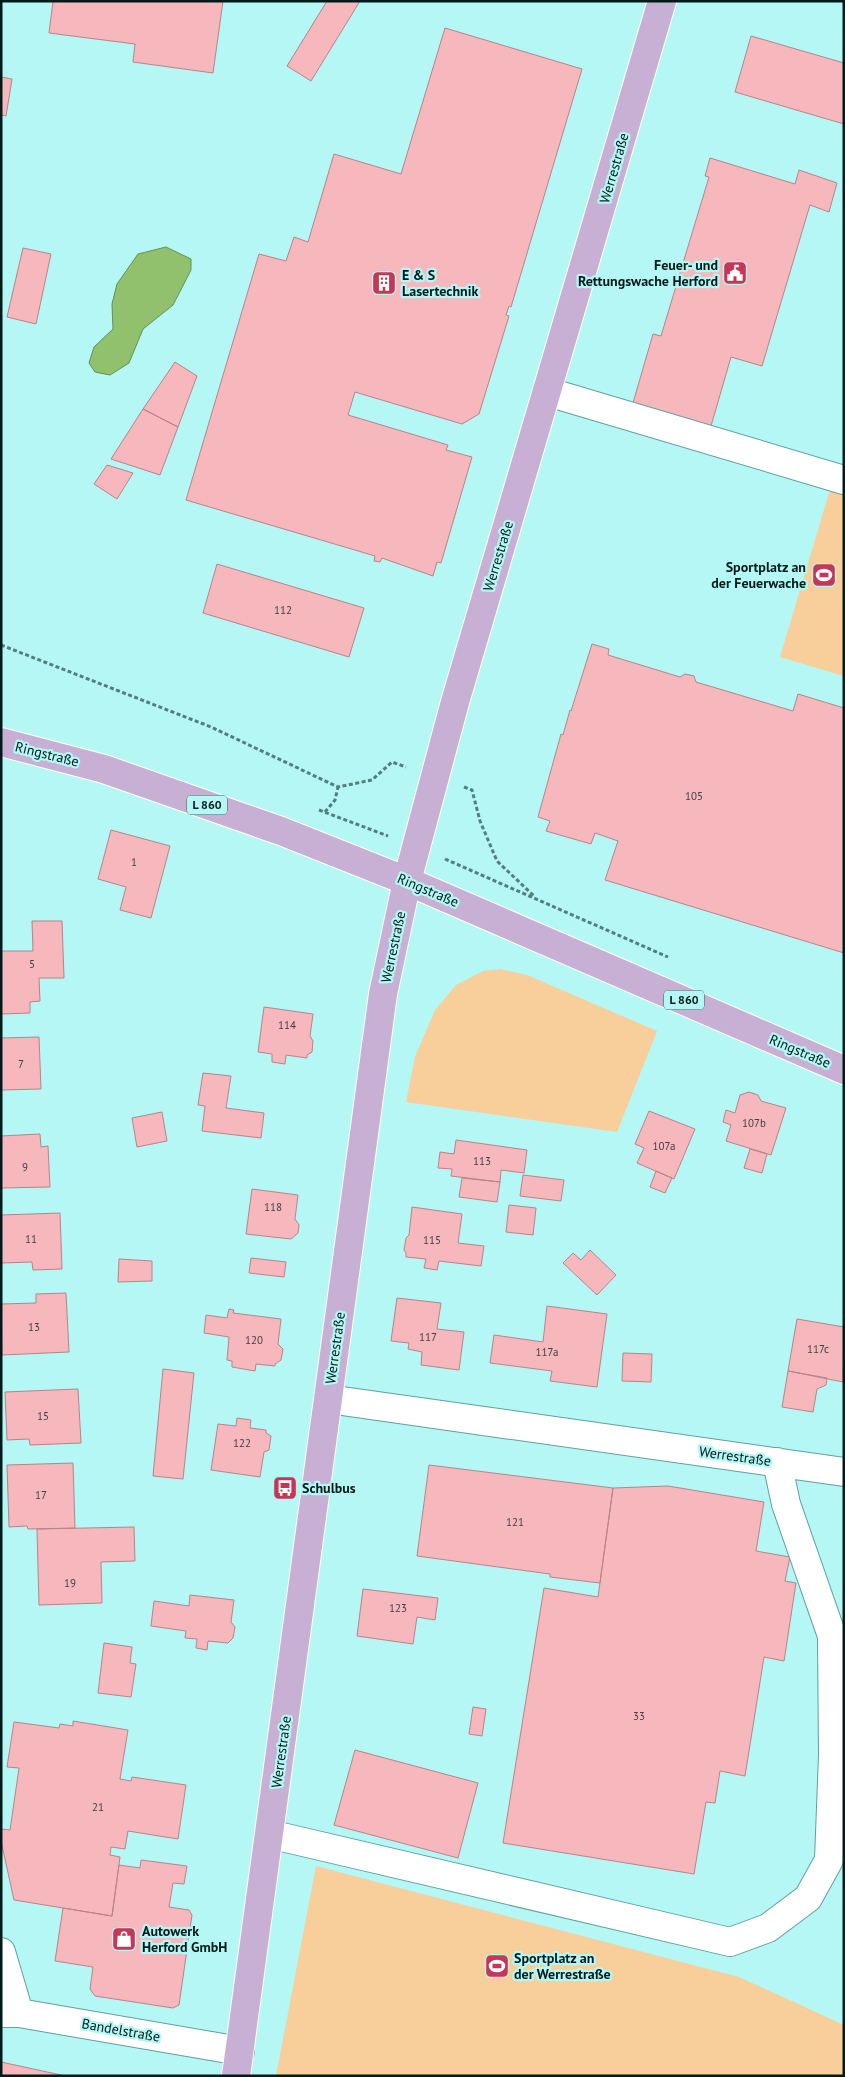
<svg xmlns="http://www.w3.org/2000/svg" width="845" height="2077" viewBox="0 0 845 2077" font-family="'PT Sans',sans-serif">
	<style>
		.green { fill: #f8ce9a }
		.water { fill: #91c16c; stroke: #668f53 }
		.building { fill: #f6b7bd; stroke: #b98389 }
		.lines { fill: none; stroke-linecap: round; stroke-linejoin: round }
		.minor-casing { stroke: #60a09e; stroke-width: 30 }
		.major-casing { stroke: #fff; stroke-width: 30 }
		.path { stroke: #527f7e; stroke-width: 3; stroke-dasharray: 4 2.5; stroke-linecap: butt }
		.minor { stroke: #fff; stroke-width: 28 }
		.major { stroke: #c7b0d4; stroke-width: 28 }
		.labels { text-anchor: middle; stroke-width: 4.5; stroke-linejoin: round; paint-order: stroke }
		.number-label { font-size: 11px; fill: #3e4143 }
		.shield { fill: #b4f7f4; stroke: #365c5b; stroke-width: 1 }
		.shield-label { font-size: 12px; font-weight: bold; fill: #001a1a }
		.street-label { font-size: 14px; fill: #001a1a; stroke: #b4f7f4 }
		.poi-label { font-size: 14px; font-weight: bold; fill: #001a1a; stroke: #b4f7f4; text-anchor: start }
	</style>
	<rect width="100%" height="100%" fill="#b4f7f4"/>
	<path class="green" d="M 838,463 L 844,465 L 844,676 L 780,657 Z
		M 500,969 L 527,975 L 657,1031 L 617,1132 L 406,1102 L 415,1057 L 435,1010 L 456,985 L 483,971 Z
		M 316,1866 L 739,1977 L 844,2025 L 844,2076 L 276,2076 Z"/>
	<path class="water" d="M 166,247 L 191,259 L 191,270 L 173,305 L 143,329 L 129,363 L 110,375 L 95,372 L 89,363 L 94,347 L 113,329 L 112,304 L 117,284 L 138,254 Z"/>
	<path class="building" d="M 53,1 L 223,1 L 213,73 L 133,62 L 135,44 L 49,33 Z
		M 327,1 L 360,1 L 311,81 L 287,66 Z
		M 445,28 L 582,69 L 511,307 L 509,306 L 506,315 L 509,316 L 479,414 L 462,424 L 355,392 L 348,415 L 448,445 L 446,450 L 472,457 L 441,563 L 437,562 L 433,576 L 382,558 L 380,562 L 374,561 L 375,556 L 186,500 L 259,254 L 286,261 L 294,237 L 308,242 L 334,154 L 401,174 Z
		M 751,36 L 844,63 L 844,124 L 735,92 Z
		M 1,77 L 12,79 L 6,116 L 1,115 Z
		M 710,158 L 795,184 L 799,170 L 837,183 L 829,212 L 810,205 L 762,366 L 731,357 L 711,426 L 633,403 L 653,334 L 661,336 L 709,177 L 705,176 Z
		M 23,248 L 51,254 L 36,324 L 7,317 Z
		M 175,362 L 197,376 L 178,427 L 143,409 Z
		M 143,409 L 178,427 L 160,475 L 111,459 Z
		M 107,465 L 133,473 L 117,499 L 94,484 Z
		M 217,564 L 364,608 L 349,657 L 203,613 Z
		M 592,644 L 609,649 L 608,655 L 680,677 L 685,674 L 694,676 L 696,682 L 793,711 L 798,694 L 844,708 L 844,953 L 605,880 L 618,841 L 595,833 L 591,844 L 546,831 L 550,821 L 538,817 L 561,734 L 563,735 L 570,710 L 571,711 Z
		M 111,830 L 170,846 L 151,918 L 120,910 L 126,887 L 98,879 Z
		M 32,921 L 62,921 L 64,978 L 39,978 L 40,1001 L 30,1002 L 30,1013 L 1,1014 L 1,951 L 33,951 Z
		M 264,1007 L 313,1014 L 310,1036 L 313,1041 L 312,1052 L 307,1055 L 307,1058 L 286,1055 L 285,1064 L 272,1062 L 272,1054 L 258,1052 Z
		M 39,1037 L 41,1089 L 1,1090 L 1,1038 Z
		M 203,1073 L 231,1076 L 226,1108 L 264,1113 L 261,1138 L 202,1131 L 205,1106 L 198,1105 Z
		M 749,1092 L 758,1095 L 761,1101 L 786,1108 L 771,1155 L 726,1141 L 731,1125 L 723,1122 L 726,1110 L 735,1113 L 740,1095 Z
		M 649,1111 L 695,1129 L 674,1179 L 637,1163 L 644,1148 L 635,1144 Z
		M 162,1112 L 167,1141 L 137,1147 L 132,1118 Z
		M 40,1134 L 41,1147 L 48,1146 L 50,1187 L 1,1188 L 1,1136 Z
		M 456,1140 L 527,1150 L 524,1173 L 501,1170 L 500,1182 L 451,1176 L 452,1169 L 438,1168 L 440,1152 L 454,1154 Z
		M 750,1149 L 767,1154 L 762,1173 L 744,1168 Z
		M 656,1171 L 672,1178 L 665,1193 L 650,1187 Z
		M 523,1175 L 564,1180 L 561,1201 L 520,1196 Z
		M 462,1178 L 500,1182 L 497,1202 L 459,1197 Z
		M 252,1189 L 298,1195 L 295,1219 L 299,1225 L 298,1233 L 291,1239 L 246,1234 Z
		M 509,1205 L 536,1208 L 533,1235 L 506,1232 Z
		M 412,1207 L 462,1214 L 458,1243 L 484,1246 L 481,1266 L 439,1261 L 437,1270 L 424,1268 L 426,1259 L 406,1257 L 406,1253 L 404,1250 L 406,1238 L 409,1235 Z
		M 60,1213 L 62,1269 L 33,1270 L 32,1262 L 1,1263 L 1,1215 Z
		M 590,1250 L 616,1275 L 597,1295 L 563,1263 L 573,1253 L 581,1260 Z
		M 251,1258 L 286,1262 L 284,1277 L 249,1273 Z
		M 119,1259 L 152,1261 L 152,1281 L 118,1282 Z
		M 66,1293 L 69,1352 L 2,1355 L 1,1304 L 36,1303 L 36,1294 Z
		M 397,1298 L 441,1303 L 437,1329 L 464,1332 L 459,1370 L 421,1365 L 422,1352 L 408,1349 L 409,1343 L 391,1341 Z
		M 547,1306 L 607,1314 L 597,1387 L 550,1381 L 552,1371 L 490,1363 L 494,1335 L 543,1342 Z
		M 229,1309 L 234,1310 L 233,1313 L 281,1319 L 278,1344 L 283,1349 L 281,1360 L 275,1364 L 275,1366 L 256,1364 L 255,1371 L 232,1367 L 232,1361 L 227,1360 L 229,1337 L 204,1333 L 206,1315 L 227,1318 Z
		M 797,1319 L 844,1327 L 843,1382 L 788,1371 Z
		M 623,1353 L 652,1354 L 651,1382 L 622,1381 Z
		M 163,1369 L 194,1373 L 183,1479 L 153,1476 Z
		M 788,1371 L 827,1378 L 826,1385 L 817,1389 L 813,1412 L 782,1407 Z
		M 78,1389 L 81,1443 L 30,1445 L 29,1439 L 7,1440 L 5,1392 Z
		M 237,1418 L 251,1420 L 250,1428 L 266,1430 L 266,1433 L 271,1436 L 269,1450 L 264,1452 L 260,1477 L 211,1470 L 218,1424 L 236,1426 Z
		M 73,1463 L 75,1528 L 28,1529 L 27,1526 L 9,1527 L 7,1465 Z
		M 429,1465 L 613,1488 L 600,1583 L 550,1577 L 550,1574 L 417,1556 Z
		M 668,1486 L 764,1502 L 756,1551 L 790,1557 L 785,1581 L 796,1583 L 784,1661 L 764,1657 L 745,1776 L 720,1771 L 715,1803 L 706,1802 L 694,1874 L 503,1843 L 544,1588 L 598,1597 L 613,1488 Z
		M 134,1527 L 135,1561 L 101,1562 L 102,1603 L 39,1605 L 37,1529 Z
		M 363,1589 L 438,1598 L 435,1620 L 417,1617 L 413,1644 L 357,1636 Z
		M 190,1595 L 234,1600 L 231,1622 L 235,1627 L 233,1638 L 228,1643 L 208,1641 L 207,1650 L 196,1648 L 197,1639 L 185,1638 L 186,1631 L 151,1626 L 154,1601 L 189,1606 Z
		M 104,1643 L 132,1647 L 130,1663 L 136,1664 L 131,1697 L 98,1693 Z
		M 473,1707 L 486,1709 L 482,1736 L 469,1734 Z
		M 73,1721 L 128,1730 L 120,1779 L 131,1781 L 132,1777 L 186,1785 L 178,1839 L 128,1831 L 125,1849 L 111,1847 L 110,1855 L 120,1857 L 112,1916 L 14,1900 L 1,1841 L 1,1829 L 10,1830 L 19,1768 L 7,1767 L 14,1722 L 59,1728 L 60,1724 L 73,1726 Z
		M 355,1750 L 478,1783 L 458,1858 L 334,1825 Z
		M 141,1860 L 187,1866 L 184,1884 L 173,1883 L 169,1907 L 189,1910 L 192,1915 L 179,2005 L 173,2008 L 95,1996 L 90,1989 L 93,1967 L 55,1961 L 63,1908 L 112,1916 L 119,1865 L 140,1868 Z
		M 1,2062 L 61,2075 L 64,2076 L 1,2076 Z"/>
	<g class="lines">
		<defs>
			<path id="minor" d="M 548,392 L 844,480
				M 328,1399 L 844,1472
				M 269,1834 L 730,1942 L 768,1928 L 808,1898 L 829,1860 L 833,1755 L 832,1636 L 786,1504 L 777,1462
				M 1,1952 L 19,2013
				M 1,2013 L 19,2013 L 240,2051"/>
			<path id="major" d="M 1,742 L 104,769 L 281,831 L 407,881 L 844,1070
				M 236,2076 L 383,994 L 407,881 L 455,702 L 662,1"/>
		</defs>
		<use href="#minor" class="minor-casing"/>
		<use href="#major" class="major-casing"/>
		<path class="path" d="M 1,645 L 211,727 L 338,787 L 372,780 L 392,762 L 406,767
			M 464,787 L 472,790 L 480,821 L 497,861 L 534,896
			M 319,810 L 388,836
			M 325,812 L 335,800 L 338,787
			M 445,859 L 668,957"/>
		<use href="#minor" class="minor"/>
		<use href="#major" class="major"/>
	</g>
	<defs>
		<symbol id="civic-square" viewBox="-11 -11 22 22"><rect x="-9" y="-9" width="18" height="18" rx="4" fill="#c63656" stroke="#b4f7f4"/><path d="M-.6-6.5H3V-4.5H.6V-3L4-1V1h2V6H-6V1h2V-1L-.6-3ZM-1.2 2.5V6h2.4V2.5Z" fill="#fff"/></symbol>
		<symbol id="building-square" viewBox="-11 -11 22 22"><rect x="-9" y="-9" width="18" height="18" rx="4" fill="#c63656" stroke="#b4f7f4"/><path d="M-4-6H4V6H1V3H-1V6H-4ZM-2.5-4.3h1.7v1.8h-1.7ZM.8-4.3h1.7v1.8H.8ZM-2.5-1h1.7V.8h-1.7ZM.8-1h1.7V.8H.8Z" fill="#fff"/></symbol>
		<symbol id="stadium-square" viewBox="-11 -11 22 22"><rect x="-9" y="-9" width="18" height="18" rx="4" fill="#c63656" stroke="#b4f7f4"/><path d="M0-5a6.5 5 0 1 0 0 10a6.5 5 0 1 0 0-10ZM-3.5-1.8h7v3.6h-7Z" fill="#fff"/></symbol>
		<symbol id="bus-square" viewBox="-11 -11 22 22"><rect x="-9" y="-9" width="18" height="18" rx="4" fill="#c63656" stroke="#b4f7f4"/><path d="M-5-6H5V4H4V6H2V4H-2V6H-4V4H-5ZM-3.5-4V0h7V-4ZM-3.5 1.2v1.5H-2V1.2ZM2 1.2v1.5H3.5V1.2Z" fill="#fff"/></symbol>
		<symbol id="shop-square" viewBox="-11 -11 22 22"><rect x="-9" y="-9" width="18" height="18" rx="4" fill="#c63656" stroke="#b4f7f4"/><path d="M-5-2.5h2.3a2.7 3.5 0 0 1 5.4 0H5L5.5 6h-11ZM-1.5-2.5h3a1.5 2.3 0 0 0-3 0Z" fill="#fff"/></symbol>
	</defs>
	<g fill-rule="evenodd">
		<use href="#civic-square" x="721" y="259" width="28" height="28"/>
		<use href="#building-square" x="370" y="269" width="28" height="28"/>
		<use href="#stadium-square" x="810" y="561" width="28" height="28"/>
		<use href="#bus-square" x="271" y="1474" width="28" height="28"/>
		<use href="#shop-square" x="110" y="1925" width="28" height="28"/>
		<use href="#stadium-square" x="483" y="1952" width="28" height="28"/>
	</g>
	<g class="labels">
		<g class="number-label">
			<text x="283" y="614">112</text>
			<text x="694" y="800">105</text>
			<text x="134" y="866">1</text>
			<text x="32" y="968">5</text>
			<text x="287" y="1029">114</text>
			<text x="21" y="1068">7</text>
			<text x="754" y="1127">107b</text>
			<text x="664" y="1150">107a</text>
			<text x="482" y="1165">113</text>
			<text x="25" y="1171">9</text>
			<text x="273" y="1211">118</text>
			<text x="31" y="1243">11</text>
			<text x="432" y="1244">115</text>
			<text x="34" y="1331">13</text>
			<text x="428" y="1341">117</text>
			<text x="254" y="1344">120</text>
			<text x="818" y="1353">117c</text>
			<text x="547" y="1356">117a</text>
			<text x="43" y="1420">15</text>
			<text x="242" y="1447">122</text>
			<text x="41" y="1499">17</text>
			<text x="515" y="1526">121</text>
			<text x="70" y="1587">19</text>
			<text x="398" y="1612">123</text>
			<text x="639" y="1720">33</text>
			<text x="98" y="1811">21</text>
		</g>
		<g class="shield">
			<rect x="187" y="795.5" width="40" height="19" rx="4"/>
			<rect x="664" y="990.5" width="40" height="19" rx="4"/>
		</g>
		<g class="shield-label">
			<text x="207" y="809">L 860</text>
			<text x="684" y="1004">L 860</text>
		</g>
		<g class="street-label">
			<text transform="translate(614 168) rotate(-74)" y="5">Werrestraße</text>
			<text transform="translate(498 556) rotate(-73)" y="5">Werrestraße</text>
			<text transform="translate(47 754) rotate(14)" y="5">Ringstraße</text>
			<text transform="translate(428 890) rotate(23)" y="5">Ringstraße</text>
			<text transform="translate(393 947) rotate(-78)" y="5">Werrestraße</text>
			<text transform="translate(800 1051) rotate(23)" y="5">Ringstraße</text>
			<text transform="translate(335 1348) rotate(-82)" y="5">Werrestraße</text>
			<text transform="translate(735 1456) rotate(8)" y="5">Werrestraße</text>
			<text transform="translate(281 1752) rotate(-82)" y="5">Werrestraße</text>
			<text transform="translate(121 2030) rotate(10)" y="5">Bandelstraße</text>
		</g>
		<g class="poi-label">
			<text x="718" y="270" text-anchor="end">Feuer- und<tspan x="718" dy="16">Rettungswache Herford</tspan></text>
			<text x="402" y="280">E &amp; S<tspan x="402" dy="16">Lasertechnik</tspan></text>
			<text x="806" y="572" text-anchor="end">Sportplatz an<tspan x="806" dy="16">der Feuerwache</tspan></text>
			<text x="302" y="1493">Schulbus</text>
			<text x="142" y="1936">Autowerk<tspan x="142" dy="16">Herford GmbH</tspan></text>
			<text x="514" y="1963">Sportplatz an<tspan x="514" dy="16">der Werrestraße</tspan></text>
		</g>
	</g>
	<rect width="845" height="2077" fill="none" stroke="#001a1a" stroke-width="5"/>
</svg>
